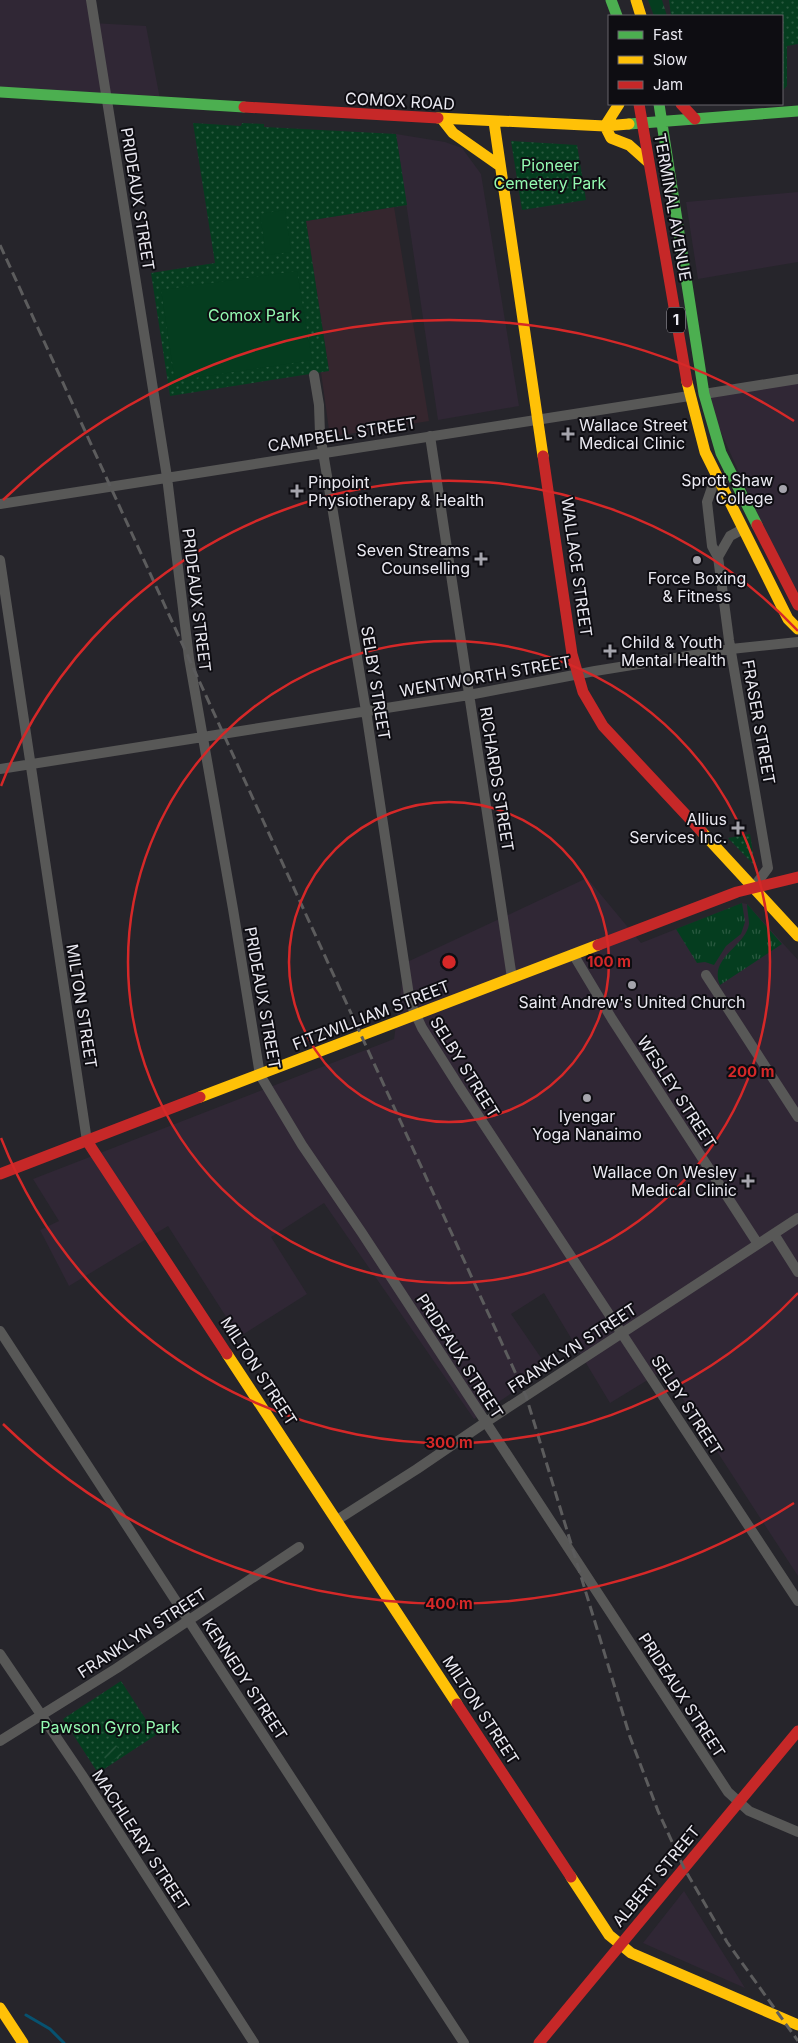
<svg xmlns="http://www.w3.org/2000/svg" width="798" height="2043" viewBox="0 0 798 2043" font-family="Inter,sans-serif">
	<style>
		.commercial { fill: #302735 }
		.education { fill: #35262e }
		.grass { fill: url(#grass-tufts) }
		.forest { fill: url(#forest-firs) }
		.park { fill: url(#park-dots) }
		.garden { fill: url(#garden-furrows) }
		.pitch { fill: #053d1f }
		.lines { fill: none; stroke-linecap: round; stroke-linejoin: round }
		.stream { stroke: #075270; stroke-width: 3 }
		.street { stroke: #585857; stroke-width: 10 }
		.fast { stroke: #4caf50; stroke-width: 11 }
		.slow { stroke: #ffc107; stroke-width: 11 }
		.jam { stroke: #c62828; stroke-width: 11 }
		.rail { stroke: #5c5c5d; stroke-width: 3; stroke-dasharray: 10 5; stroke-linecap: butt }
		.ring { fill: none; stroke: #d62828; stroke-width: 2.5 }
		.poi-dot { fill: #a5a4ac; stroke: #0e0d12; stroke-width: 2 }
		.labels { text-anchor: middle; stroke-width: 4; stroke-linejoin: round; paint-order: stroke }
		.shield { fill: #0e0d12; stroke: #a8a7ae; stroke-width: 1 }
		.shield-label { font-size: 15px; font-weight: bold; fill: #eae9f1 }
		.street-label { font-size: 16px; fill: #eae9f1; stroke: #0e0d12 }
		.park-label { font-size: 16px; fill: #94fab1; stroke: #0e0d12 }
		.poi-label { font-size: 16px; fill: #eae9f1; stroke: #0e0d12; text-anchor: end }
		.centre { fill: #d62828; stroke: #0e0d12; stroke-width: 2.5 }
		.ring-label { font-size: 15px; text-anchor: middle; font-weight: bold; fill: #d62828; stroke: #0e0d12; stroke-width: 4; stroke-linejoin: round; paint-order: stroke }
	</style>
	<defs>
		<pattern id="grass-tufts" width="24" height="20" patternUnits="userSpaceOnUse" patternTransform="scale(1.25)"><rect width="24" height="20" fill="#053d1f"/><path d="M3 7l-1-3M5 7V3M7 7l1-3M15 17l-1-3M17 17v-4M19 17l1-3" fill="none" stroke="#2a5940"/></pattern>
		<pattern id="forest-firs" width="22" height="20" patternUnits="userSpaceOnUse" patternTransform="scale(1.25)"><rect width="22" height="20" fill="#053d1f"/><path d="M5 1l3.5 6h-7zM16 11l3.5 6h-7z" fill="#2a5940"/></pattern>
		<pattern id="park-dots" width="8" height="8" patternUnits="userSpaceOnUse" patternTransform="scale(1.25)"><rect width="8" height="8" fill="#053d1f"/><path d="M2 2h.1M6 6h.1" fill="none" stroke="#2a5940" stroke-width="1.8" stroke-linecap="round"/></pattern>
		<pattern id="garden-furrows" width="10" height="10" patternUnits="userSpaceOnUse" patternTransform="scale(1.25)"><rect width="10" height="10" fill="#053d1f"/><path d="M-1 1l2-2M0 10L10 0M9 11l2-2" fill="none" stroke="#2a5940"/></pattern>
	</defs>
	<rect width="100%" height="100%" fill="#26252b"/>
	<path class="commercial" d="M 0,0 L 87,0 L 92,23 L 146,26 L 160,99 L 0,89 Z
		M 396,134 L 445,142 L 462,148 L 481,174 L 519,406 L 438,420 Z
		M 798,192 L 798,262 L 698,279 L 686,202 Z
		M 798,379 L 798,605 L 704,394 Z
		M 587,878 L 641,943 L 742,903 L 747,904 L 798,960 L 798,1576 L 664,1370 L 610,1403 L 544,1293 L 511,1314 L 548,1368 L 474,1419 L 324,1203 L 271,1237 L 307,1294 L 239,1337 L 168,1226 L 69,1286 L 40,1230 L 59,1221 L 33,1179 L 394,1039 L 405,963 Z
		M 684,1891 L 745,1988 L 643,1943 Z"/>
	<path class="education" d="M 394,207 L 429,421 L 330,437 L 321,372 L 329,370 L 306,221 Z"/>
	<path class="grass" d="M 742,903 L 745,922 L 741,934 L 726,946 L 714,965 L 705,962 L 697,963 L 676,929 Z
		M 747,904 L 782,944 L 720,985 C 708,958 746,946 749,924 C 749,918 747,910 747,904 Z"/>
	<path class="forest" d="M 648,0 L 662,0 L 667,16 L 654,16 Z"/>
	<path class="park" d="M 669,0 L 798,0 L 798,44 L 787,46 L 787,86 L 782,91 L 782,16 L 671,16 Z
		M 193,123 L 241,126 L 242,123 L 264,124 L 264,127 L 396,134 L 407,205 L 306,221 L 329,371 L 170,396 L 151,273 L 215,263 Z
		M 511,141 L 577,145 L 586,200 L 522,210 Z
		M 750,834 L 755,866 L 728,838 Z
		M 121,1681 L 156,1735 L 98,1773 L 63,1719 Z"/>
	<path class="garden" d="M 116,1745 L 122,1755 L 108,1763 L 102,1754 Z"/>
	<path class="pitch" d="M 285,210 L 291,252 L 266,255 L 260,214 Z
		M 297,271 L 312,360 L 175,381 L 161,290 Z"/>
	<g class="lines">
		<path class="stream" d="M 26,2015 L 50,2029 L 64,2043"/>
		<path class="street" d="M 91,0 L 167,477 L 189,658 L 233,909 L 260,1075 L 302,1145 L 362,1233 L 728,1792 L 749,1811 L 798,1832
			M 314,375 L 319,405 L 320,434 L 366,711 L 410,1002 L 422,1028 L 460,1088 L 798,1601
			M 704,394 L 798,379
			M 430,436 L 512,978
			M 716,476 L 707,502 L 712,546 L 718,557 L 729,640 L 768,868 L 753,888
			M 0,504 L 689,396
			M 718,557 L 730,536 L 743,529
			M 0,560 L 87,1141
			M 0,769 L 469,695 L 595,671 L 731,649 L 798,642
			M 573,954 L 612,1019 L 758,1244
			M 706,975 L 798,1117
			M 774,1234 L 798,1272
			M 0,1331 L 464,2043
			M 337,1520 L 417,1469 L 486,1422 L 798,1218
			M 0,1654 L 82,1775 L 254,2043
			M 0,1741 L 117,1668 L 299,1547"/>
		<path class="fast" d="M 611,0 L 617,16
			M 0,92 L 244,107
			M 659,104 L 704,394 L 721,453 L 757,525
			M 629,124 L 798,111"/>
		<path class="slow" d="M 636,0 L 641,16
			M 619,104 L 605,126 L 611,138 L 629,145 L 648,162
			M 438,118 L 605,126 L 629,124
			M 442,119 L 453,133 L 500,166
			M 494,122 L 543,456
			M 687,382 L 705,452 L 788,619 L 798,629
			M 702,832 L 798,936
			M 200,1097 L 598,945
			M 227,1354 L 457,1704
			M 571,1877 L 609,1935 L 631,1953 L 798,2025
			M 0,2008 L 23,2043"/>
		<path class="jam" d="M 639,104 L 687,382
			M 681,104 L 695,119
			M 244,107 L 438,118
			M 543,456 L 572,654 L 583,692 L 603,726 L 702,832
			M 757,525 L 798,605
			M 598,945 L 737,892 L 798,877
			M 87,1141 L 227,1354
			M 0,1174 L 200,1097
			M 457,1704 L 571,1877
			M 539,2043 L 798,1731"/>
		<path class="rail" d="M 0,245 L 526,1396 L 630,1737 L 658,1811 L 684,1868 L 727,1942 L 798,2041"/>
	</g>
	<g class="ring">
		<circle cx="449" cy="962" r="160"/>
		<circle cx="449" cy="962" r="321"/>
		<path d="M798 1293A481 481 0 0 1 1 1138M1 786A481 481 0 0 1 798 631"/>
		<path d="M794 1503A642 642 0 0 1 3 1424M3 500A642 642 0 0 1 794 421"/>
	</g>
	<g class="poi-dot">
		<path d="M565.5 426.5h5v5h5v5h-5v5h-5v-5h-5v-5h5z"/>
		<circle cx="783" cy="489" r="5"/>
		<path d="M294.5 483.5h5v5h5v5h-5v5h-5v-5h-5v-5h5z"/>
		<path d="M478.5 551.5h5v5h5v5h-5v5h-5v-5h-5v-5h5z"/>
		<circle cx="697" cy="560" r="5"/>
		<path d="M607.5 643.5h5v5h5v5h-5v5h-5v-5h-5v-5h5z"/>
		<path d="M735.5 820.5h5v5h5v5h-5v5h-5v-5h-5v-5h5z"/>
		<circle cx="632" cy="985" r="5"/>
		<circle cx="587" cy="1098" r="5"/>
		<path d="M745.5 1173.5h5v5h5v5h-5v5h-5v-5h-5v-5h5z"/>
	</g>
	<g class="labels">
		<rect class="shield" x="667" y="307.5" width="18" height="25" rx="4"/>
		<g class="shield-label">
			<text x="676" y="325">1</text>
		</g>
		<g class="street-label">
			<text transform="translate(400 101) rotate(3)" y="6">COMOX ROAD</text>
			<text transform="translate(138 199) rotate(81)" y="6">PRIDEAUX STREET</text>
			<text transform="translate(673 207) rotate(80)" y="6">TERMINAL AVENUE</text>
			<text transform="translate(342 434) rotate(-9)" y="6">CAMPBELL STREET</text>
			<text transform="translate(577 567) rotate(82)" y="6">WALLACE STREET</text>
			<text transform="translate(197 600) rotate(83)" y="6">PRIDEAUX STREET</text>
			<text transform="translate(485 676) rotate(-10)" y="6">WENTWORTH STREET</text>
			<text transform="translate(376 683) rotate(81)" y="6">SELBY STREET</text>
			<text transform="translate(759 722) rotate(80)" y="6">FRASER STREET</text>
			<text transform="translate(497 779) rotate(81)" y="6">RICHARDS STREET</text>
			<text transform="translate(263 998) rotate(80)" y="6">PRIDEAUX STREET</text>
			<text transform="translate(82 1006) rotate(81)" y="6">MILTON STREET</text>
			<text transform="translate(371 1015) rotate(-21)" y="6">FITZWILLIAM STREET</text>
			<text transform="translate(465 1067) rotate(58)" y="6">SELBY STREET</text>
			<text transform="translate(677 1092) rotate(57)" y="6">WESLEY STREET</text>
			<text transform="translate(572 1348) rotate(-33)" y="6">FRANKLYN STREET</text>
			<text transform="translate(460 1356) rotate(57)" y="6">PRIDEAUX STREET</text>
			<text transform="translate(259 1371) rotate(57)" y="6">MILTON STREET</text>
			<text transform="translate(687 1405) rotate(57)" y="6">SELBY STREET</text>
			<text transform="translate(142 1633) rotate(-33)" y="6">FRANKLYN STREET</text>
			<text transform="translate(245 1679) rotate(57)" y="6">KENNEDY STREET</text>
			<text transform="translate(682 1695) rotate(57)" y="6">PRIDEAUX STREET</text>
			<text transform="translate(481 1710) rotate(57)" y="6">MILTON STREET</text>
			<text transform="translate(141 1840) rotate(57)" y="6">MACHLEARY STREET</text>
			<text transform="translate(656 1876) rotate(-50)" y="6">ALBERT STREET</text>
		</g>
		<g class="park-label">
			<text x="550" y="171">Pioneer<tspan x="550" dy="18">Cemetery Park</tspan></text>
			<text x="254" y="321">Comox Park</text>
			<text x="110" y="1733">Pawson Gyro Park</text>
		</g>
		<g class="poi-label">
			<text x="579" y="431" text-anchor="start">Wallace Street<tspan x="579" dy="18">Medical Clinic</tspan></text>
			<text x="773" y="486">Sprott Shaw<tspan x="773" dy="18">College</tspan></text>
			<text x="308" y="488" text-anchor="start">Pinpoint<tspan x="308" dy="18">Physiotherapy &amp; Health</tspan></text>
			<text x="470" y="556">Seven Streams<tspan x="470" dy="18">Counselling</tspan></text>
			<text x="697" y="584" text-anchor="middle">Force Boxing<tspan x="697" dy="18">&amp; Fitness</tspan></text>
			<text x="621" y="648" text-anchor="start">Child &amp; Youth<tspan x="621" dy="18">Mental Health</tspan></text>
			<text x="727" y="825">Allius<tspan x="727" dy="18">Services Inc.</tspan></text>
			<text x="632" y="1008" text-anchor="middle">Saint Andrew's United Church</text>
			<text x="587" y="1122" text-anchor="middle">Iyengar<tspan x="587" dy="18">Yoga Nanaimo</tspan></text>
			<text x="737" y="1178">Wallace On Wesley<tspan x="737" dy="18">Medical Clinic</tspan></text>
		</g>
	</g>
	<circle cx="449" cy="962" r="8" class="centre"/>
	<g class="ring-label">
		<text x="609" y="967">100 m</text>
		<text x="751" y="1077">200 m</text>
		<text x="449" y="1448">300 m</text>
		<text x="449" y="1609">400 m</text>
	</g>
	<rect x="608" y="15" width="175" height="90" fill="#0e0d12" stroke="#66656b"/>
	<rect x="618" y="31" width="25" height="8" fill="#4caf50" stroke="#66656b"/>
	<text x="653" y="40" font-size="15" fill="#eae9f1">Fast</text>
	<rect x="618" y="56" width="25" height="8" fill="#ffc107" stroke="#66656b"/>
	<text x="653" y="65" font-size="15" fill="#eae9f1">Slow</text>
	<rect x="618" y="81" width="25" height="8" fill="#c62828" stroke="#66656b"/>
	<text x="653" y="90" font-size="15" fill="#eae9f1">Jam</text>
</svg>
